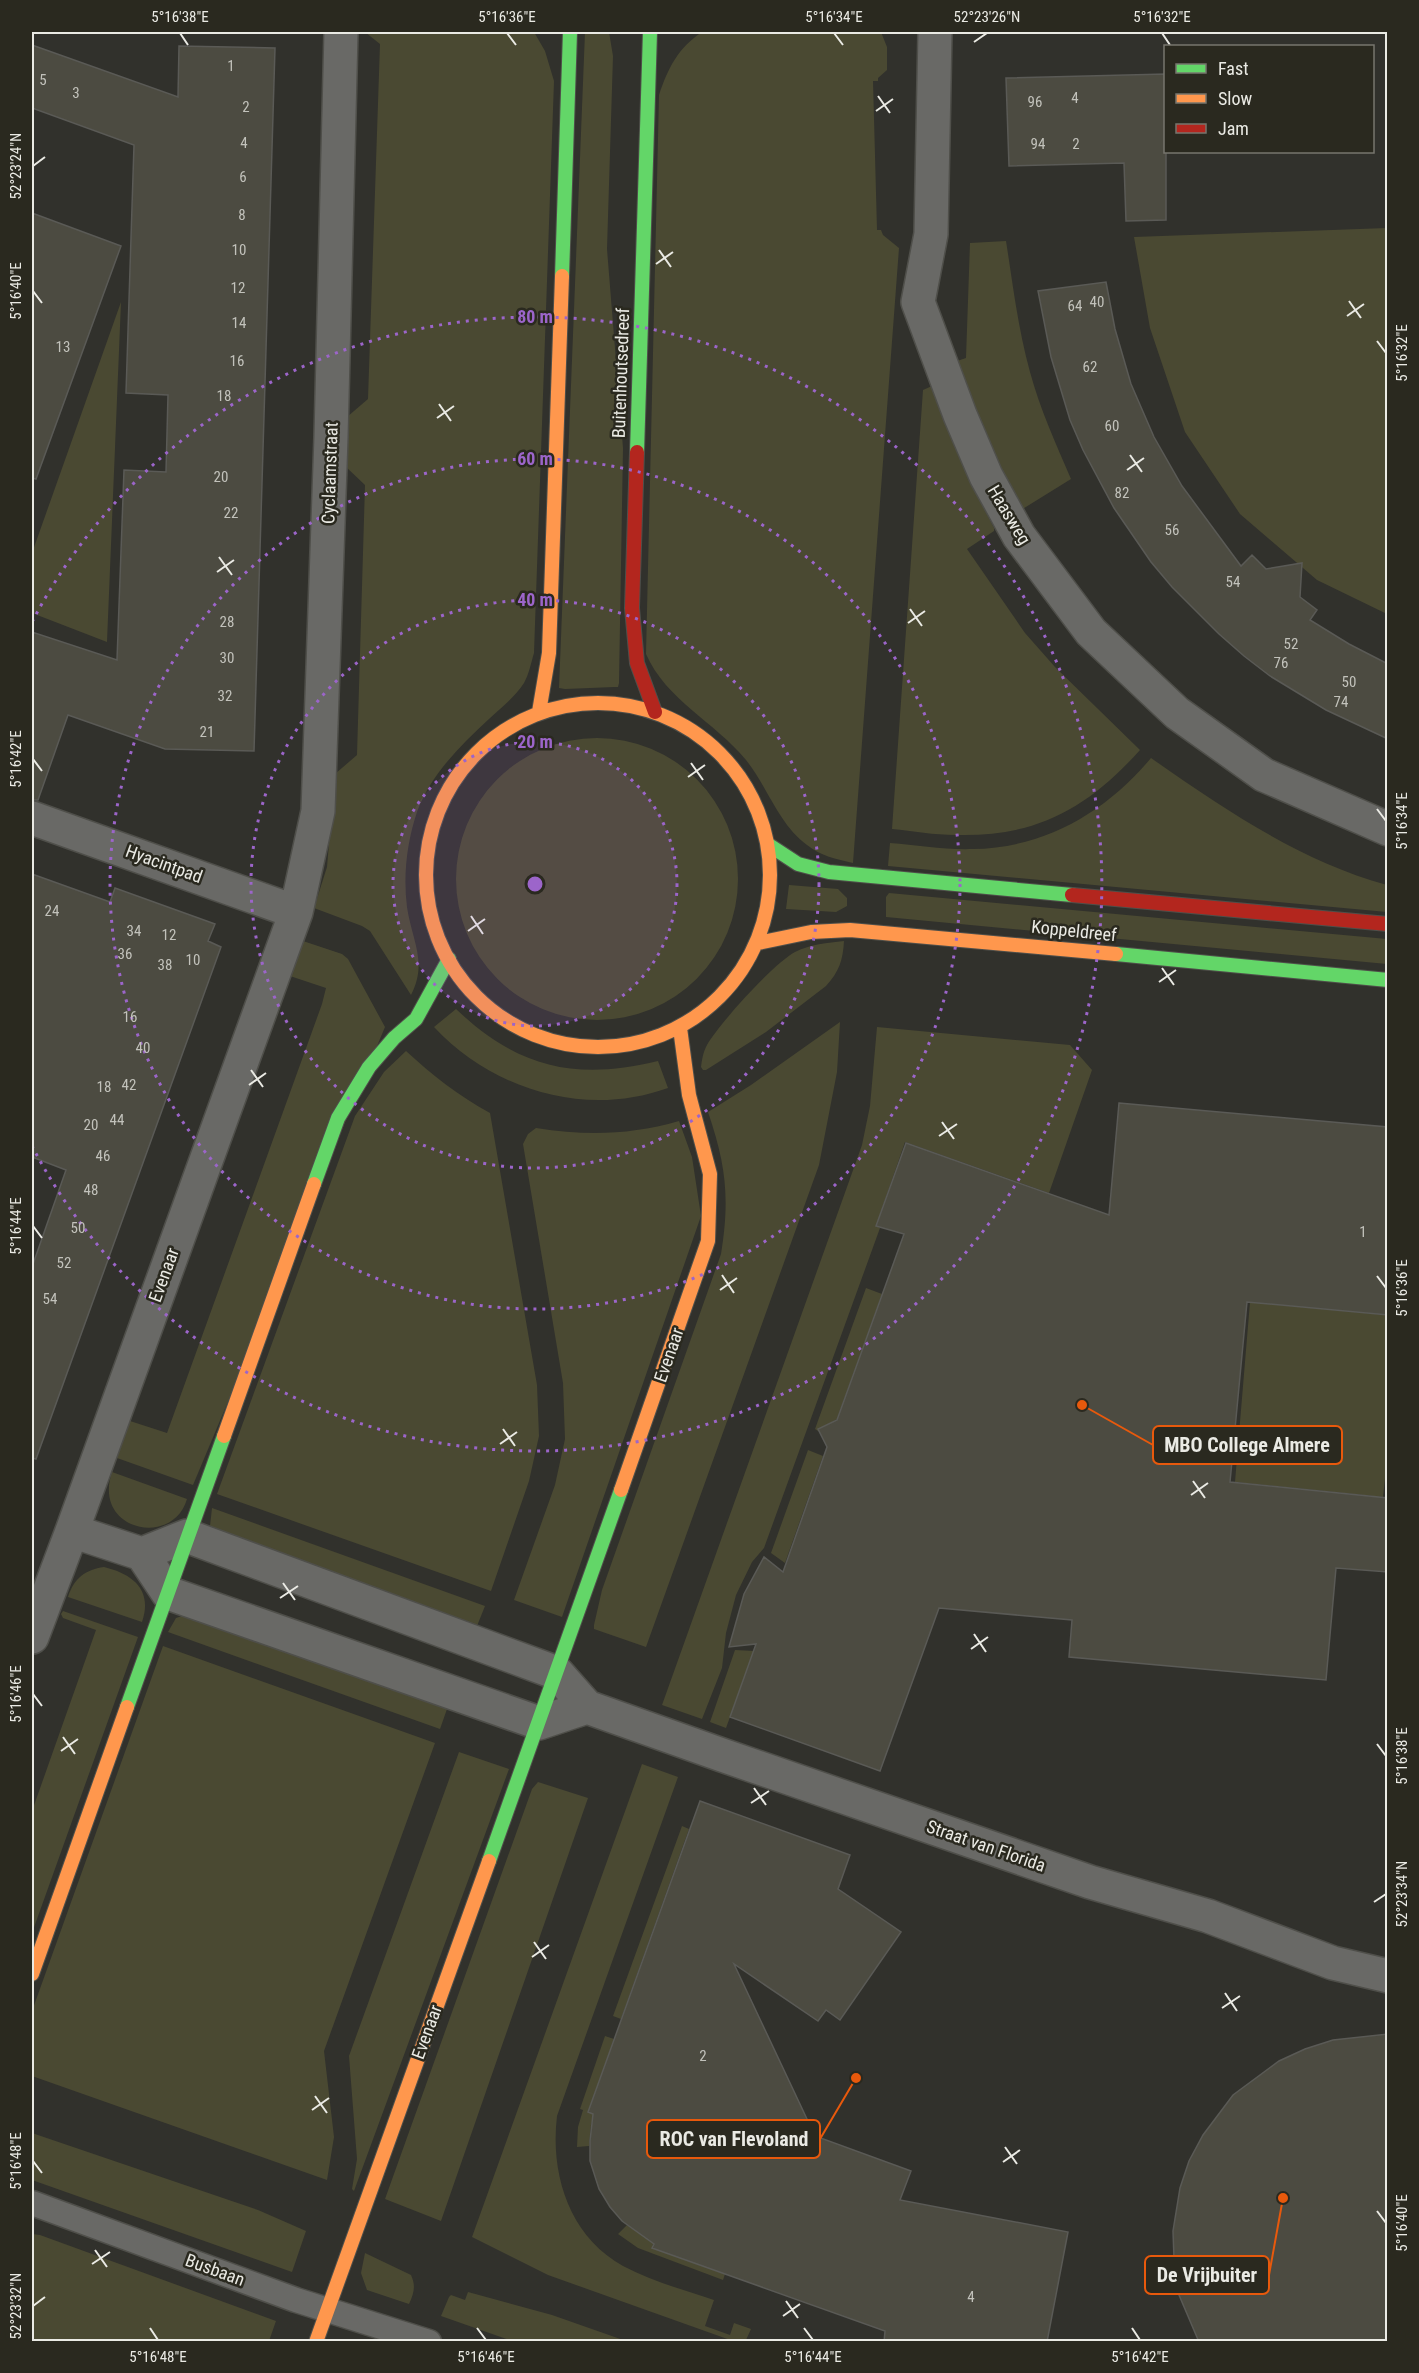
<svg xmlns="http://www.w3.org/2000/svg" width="1419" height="2373" viewBox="0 0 1419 2373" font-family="'Roboto Condensed',sans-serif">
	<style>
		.green { fill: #4a4932 }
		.building { fill: #4c4b41; stroke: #5a5a56; stroke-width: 1.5 }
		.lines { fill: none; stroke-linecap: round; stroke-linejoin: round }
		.lane-casing { stroke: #4f4f4a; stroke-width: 27 }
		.street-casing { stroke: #4f4f4a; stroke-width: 36 }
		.fast-casing { stroke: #4f4f4a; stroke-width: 16 }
		.slow-casing { stroke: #4f4f4a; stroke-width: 16 }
		.jam-casing { stroke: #4f4f4a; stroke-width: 16 }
		.lane { stroke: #696966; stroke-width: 24 }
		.street { stroke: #696966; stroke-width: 33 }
		.fast { stroke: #63d668; stroke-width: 14 }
		.slow { stroke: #ff974d; stroke-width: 14 }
		.jam { stroke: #b3261e; stroke-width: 14 }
		.ticks { fill: none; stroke: #eaeae4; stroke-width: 2 }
		.ring { fill: none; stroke: #9c65ca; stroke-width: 3; stroke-dasharray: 3 6 }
		.labels { text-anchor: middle; stroke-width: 5; stroke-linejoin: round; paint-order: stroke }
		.number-label { font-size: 15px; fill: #c2c2bb }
		.street-label { font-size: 18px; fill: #eaeae4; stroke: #2a291f }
		.centre { fill: #9c65ca; stroke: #2a291f; stroke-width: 3 }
		.ring-label { font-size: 18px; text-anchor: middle; font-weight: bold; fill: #9c65ca; stroke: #2a291f; stroke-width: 5; stroke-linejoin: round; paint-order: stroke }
		.leader { fill: none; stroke: #e8590c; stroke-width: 2 }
		.callout-dot { fill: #e8590c; stroke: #2a291f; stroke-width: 2 }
		.callout { fill: #2a291f; stroke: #e8590c; stroke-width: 2 }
		.callout-label { font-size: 20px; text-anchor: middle; font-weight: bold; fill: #eaeae4 }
		.neatline { fill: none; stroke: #eaeae4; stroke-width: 2 }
		.ticks-label { font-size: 15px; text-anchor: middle; fill: #eaeae4 }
	</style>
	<rect width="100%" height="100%" fill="#31312c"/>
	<path class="green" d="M 365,32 L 534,32 L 545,51 L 554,81 L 534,653 C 531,663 529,674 524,683 C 515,697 501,708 489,719 C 460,746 431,774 417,812 C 407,842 403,875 407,907 C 412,941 428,962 411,995 L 370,931 L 362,926 L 314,908 L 327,867 L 335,774 L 357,755 L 365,485 L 345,466 L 347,417 L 368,399 L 380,44 Z
		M 585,32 L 609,32 L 613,56 L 607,249 L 623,448 L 619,683 L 618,687 L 614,687 L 565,689 L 559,688 Z
		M 702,32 L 881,32 L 887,47 L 887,70 L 878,78 L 878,81 L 873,81 L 877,230 L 881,230 L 883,235 L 899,248 L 853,863 C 836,859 821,856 807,845 C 779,825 767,786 746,760 C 715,722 666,700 646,654 L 659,95 C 668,68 678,48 702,32 Z
		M 1387,228 L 1387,614 L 1317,580 L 1240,514 L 1185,432 L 1150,328 L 1134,237 Z
		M 1006,241 C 1013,285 1018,329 1030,372 C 1040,409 1056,444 1071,479 L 1021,510 L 979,419 L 957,361 L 966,358 L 970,243 Z
		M 121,302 L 107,642 L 32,613 L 32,553 Z
		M 932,386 L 969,479 L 994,528 L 994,531 L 967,549 L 1025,633 L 1055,667 L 1140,750 C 1087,809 1036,837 956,835 C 934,835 913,831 892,829 L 923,390 Z
		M456 879a141 141 0 1 1 282 0a141 141 0 1 1-282 0Z
		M 1151,758 C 1224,809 1300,861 1387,885 L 1387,912 L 888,866 L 890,843 C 917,845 945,850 973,849 C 1045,848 1106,812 1151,758 Z
		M 789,885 L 838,889 L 847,898 L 847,906 L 836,912 L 786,909 Z
		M 889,893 L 1387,939 L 1387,964 L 886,917 L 886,897 Z
		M 303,941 L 342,954 L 348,959 L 385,1027 L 193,1485 L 117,1458 L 130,1421 L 167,1433 L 322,1004 L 326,988 L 290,976 Z
		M 844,941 C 843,960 839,972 826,986 L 766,1032 L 706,1070 L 703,1070 L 701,1067 C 702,1060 703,1052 707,1045 C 719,1024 774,963 795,952 C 811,944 827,943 844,941 Z
		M 456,1009 C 518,1068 576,1081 658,1061 L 668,1088 C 585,1118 493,1090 434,1027 Z
		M 840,1022 L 837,1072 L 819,1165 L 646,1647 L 594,1629 L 594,1625 L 602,1590 L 721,1254 C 730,1198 726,1165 708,1112 L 751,1085 Z
		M 877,1027 L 1070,1045 L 1092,1070 L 1049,1193 L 905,1142 L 876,1226 L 880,1228 L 764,1548 L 752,1562 L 736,1595 L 726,1633 L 722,1668 L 702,1719 L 662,1705 L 862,1145 L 870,1106 Z
		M 406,1051 C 432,1075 459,1096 490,1113 L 537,1385 L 539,1436 L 529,1481 L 491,1591 L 217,1494 L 355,1116 L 384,1072 Z
		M 679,1121 L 692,1157 L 701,1216 L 562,1617 L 514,1600 L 555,1485 L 565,1439 L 563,1383 L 523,1144 L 528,1134 L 536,1128 C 587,1136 630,1135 679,1121 Z
		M 866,1288 L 882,1294 L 837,1419 L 818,1431 L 815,1429 Z
		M 1250,1302 L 1387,1315 L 1388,1451 L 1383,1497 L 1235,1482 Z
		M 808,1450 L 823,1456 L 785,1563 L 771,1553 Z
		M 112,1472 L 187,1499 C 173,1548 92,1531 112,1472 Z
		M 212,1508 L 485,1606 L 477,1626 L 218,1533 L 210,1526 Z
		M 104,1567 C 133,1574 153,1590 142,1622 L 68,1597 C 74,1578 85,1570 104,1567 Z
		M 63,1611 L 138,1637 L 32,1933 L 32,1811 L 96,1630 L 63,1618 L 61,1614 Z
		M 182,1616 L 187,1616 L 447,1709 L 440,1729 L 168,1632 L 176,1618 Z
		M 163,1646 L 435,1743 L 324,2051 L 334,2137 L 327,2180 L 32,2076 L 32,2011 Z
		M 735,1650 L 754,1651 L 726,1728 L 710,1722 Z
		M 459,1752 L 509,1769 L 354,2191 L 352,2189 L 357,2159 L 349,2056 Z
		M 642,1764 L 678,1777 L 557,2116 C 550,2174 569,2236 623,2266 C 651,2281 684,2290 714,2300 L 705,2326 L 730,2335 L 734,2323 L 751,2329 L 746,2340 L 749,2341 L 733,2341 L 548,2275 L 472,2237 Z
		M 538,1782 L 588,1798 L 441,2221 L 385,2199 L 532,1789 Z
		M 682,1826 L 689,1829 L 621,2019 L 613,2016 Z
		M 605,2036 L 614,2039 L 588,2112 L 595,2114 L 591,2125 L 589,2146 L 577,2147 L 578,2127 L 583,2110 L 580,2109 Z
		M 32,2133 L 258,2210 L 306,2231 L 292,2272 L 32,2180 Z
		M 627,2225 L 654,2241 L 652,2248 L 725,2274 L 723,2280 L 638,2248 L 618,2234 Z
		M 32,2234 L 40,2235 L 276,2321 L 269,2341 L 32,2341 Z
		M 365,2253 L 411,2275 C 416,2286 414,2293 409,2304 L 367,2290 L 361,2273 Z
		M 468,2292 L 552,2315 L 626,2341 L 512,2341 L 441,2316 L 449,2297 L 451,2295 L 465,2300 Z"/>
	<path class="building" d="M 32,45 L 178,97 L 179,46 L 275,48 L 254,751 L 165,749 L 68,715 L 38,800 L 32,800 L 32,632 L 117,660 L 124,470 L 166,472 L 168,395 L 126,393 L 134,145 L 32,108 Z
		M 1166,74 L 1166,220 L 1126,221 L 1124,163 L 1009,166 L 1006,78 Z
		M 32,213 L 121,246 L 36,479 L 32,478 Z
		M 1106,282 L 1115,329 L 1131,384 L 1154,437 L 1182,486 L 1241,566 L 1252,555 L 1266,569 L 1302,563 L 1300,597 L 1317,610 L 1310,620 L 1349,644 L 1388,664 L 1388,739 L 1326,710 L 1270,676 L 1244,656 L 1219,634 L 1172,587 L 1151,562 L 1114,508 L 1083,450 L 1070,420 L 1051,357 L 1038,291 Z
		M 32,874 L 110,902 L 115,888 L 215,924 L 208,941 L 221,947 L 36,1459 L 32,1458 L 32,1267 L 66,1170 L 32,1157 Z
		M 1119,1103 L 1388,1127 L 1388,1315 L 1247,1302 L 1230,1482 L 1388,1498 L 1388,1572 L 1336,1568 L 1326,1680 L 1069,1657 L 1072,1620 L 939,1608 L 880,1771 L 730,1717 L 756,1644 L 729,1647 L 744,1594 L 764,1557 L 783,1572 L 827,1447 L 818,1429 L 837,1420 L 904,1234 L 876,1226 L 906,1143 L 1109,1215 Z
		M 700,1801 L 850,1855 L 838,1889 L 901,1932 L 840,2020 L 826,2010 L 818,2021 L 734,1964 L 815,2136 L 911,2171 L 900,2200 L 1068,2232 L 1047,2342 L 884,2342 L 885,2331 L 652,2248 L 654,2244 L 622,2221 L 610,2207 L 599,2189 L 590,2161 L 590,2141 L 593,2114 L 588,2112 Z
		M 1388,2034 L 1388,2342 L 1199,2342 L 1179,2295 L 1174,2259 L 1173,2231 L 1180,2188 L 1189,2161 L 1203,2135 L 1233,2095 L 1279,2061 L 1305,2049 L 1333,2040 Z"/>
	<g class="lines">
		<defs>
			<path id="lane" d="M 32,2203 L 296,2300 L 429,2342"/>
			<path id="street" d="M 935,32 L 931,234 L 918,302 L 960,415 L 986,476 L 1019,536 L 1091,632 L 1177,713 L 1264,775 L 1388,829
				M 32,818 L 296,912
				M 72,1531 L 142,1554
				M 187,1536 L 557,1673 L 587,1707 L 539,1723 L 168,1593 L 142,1554 Z
				M 32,1637 L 72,1531 L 296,912 L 318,811 L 331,437 L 341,32
				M 587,1707 L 722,1755 L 1090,1882 L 1208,1916 L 1333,1963 L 1388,1976"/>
			<path id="fast" d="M 562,276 L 570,32
				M 637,452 L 650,32
				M 769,845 L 798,864 L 829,872 L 1072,895
				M 1116,954 L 1388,980
				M 314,1184 L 338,1118 L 369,1067 L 394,1038 L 416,1019 L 449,959
				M 127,1707 L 224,1436
				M 489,1861 L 621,1490"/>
			<path id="slow" d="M426 875a172 172 0 1 1 344 0a172 172 0 1 1-344 0Z
				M 539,712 L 549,653 L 562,276
				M 758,943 L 811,932 L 850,930 L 1116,954
				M 224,1436 L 314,1184
				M 621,1490 L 708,1241 L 710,1174 L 689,1095 L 680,1028
				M 32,1974 L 127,1707
				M 316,2342 L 489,1861"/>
			<path id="jam" d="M 637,452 L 632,608 L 637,663 L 655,712
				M 1072,895 L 1388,924"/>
		</defs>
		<use href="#lane" class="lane-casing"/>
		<use href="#street" class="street-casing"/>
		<use href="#fast" class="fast-casing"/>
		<use href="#slow" class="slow-casing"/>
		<use href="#jam" class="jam-casing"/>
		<use href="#lane" class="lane"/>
		<use href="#street" class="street"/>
		<use href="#fast" class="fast"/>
		<use href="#slow" class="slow"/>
		<use href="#jam" class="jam"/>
	</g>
	<path class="ticks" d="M 180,33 L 188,45M 507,33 L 516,45M 834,33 L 843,45M 1162,33 L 1170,45M 974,42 L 987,33M 878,96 L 890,113M 876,111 L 893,99M 33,166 L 45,157M 659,250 L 671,267M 656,264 L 673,252M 33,291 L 42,303M 1349,301 L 1361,318M 1347,316 L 1364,304M 1377,341 L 1386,353M 439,404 L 451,421M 437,418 L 454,406M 1130,455 L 1142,472M 1127,470 L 1144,458M 219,557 L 232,575M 217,572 L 234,560M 910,609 L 922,626M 908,623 L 925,611M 33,759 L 42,771M 691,763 L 703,780M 688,777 L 705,765M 1377,809 L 1386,821M 471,916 L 483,934M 468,931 L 485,919M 1162,968 L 1174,985M 1159,982 L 1176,970M 251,1070 L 263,1087M 249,1085 L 266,1073M 942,1122 L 954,1139M 939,1136 L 957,1124M 33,1226 L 42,1238M 722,1275 L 734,1293M 1377,1276 L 1386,1288M 720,1290 L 737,1278M 503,1429 L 515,1446M 500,1444 L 517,1432M 1193,1481 L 1205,1498M 1191,1495 L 1208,1483M 283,1583 L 295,1600M 280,1598 L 298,1586M 974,1634 L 986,1652M 971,1649 L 988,1637M 33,1694 L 42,1706M 63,1737 L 75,1754M 1377,1744 L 1386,1756M 61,1751 L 78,1739M 754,1788 L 766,1805M 751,1803 L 769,1791M 1374,1902 L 1386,1894M 534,1942 L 546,1959M 532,1957 L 549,1945M 1225,1993 L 1237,2011M 1222,2008 L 1240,1996M 315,2096 L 327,2113M 312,2110 L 329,2098M 1005,2147 L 1017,2164M 33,2161 L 42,2173M 1003,2162 L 1020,2150M 1377,2211 L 1386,2223M 95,2250 L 107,2267M 92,2264 L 110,2252M 786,2301 L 798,2318M 33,2306 L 45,2297M 783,2316 L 800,2304M 150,2328 L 158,2340M 477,2328 L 486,2340M 804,2328 L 813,2340M 1132,2328 L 1140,2340"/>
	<circle cx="535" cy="884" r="142" fill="#9c65ca" fill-opacity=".12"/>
	<g class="ring">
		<circle cx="535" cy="884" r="142"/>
		<circle cx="535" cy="884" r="284"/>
		<circle cx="535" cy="884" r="425"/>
		<path d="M32 622A567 567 0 1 1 32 1146"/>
	</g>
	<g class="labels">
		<g class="number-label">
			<text x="231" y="71">1</text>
			<text x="43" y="85">5</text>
			<text x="76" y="98">3</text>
			<text x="1075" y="103">4</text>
			<text x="1035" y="107">96</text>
			<text x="246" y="112">2</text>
			<text x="244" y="148">4</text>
			<text x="1038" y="149">94</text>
			<text x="1076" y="149">2</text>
			<text x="243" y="182">6</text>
			<text x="242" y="220">8</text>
			<text x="239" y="255">10</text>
			<text x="238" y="293">12</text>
			<text x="1097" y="307">40</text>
			<text x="1075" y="311">64</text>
			<text x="239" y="328">14</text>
			<text x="63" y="352">13</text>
			<text x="237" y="366">16</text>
			<text x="1090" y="372">62</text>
			<text x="224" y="401">18</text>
			<text x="1112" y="431">60</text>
			<text x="221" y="482">20</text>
			<text x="1122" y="498">82</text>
			<text x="231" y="518">22</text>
			<text x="1172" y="535">56</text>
			<text x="1233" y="587">54</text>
			<text x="227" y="627">28</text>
			<text x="1291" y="649">52</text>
			<text x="227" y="663">30</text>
			<text x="1281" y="668">76</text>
			<text x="1349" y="687">50</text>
			<text x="225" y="701">32</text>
			<text x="1341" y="707">74</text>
			<text x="207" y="737">21</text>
			<text x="52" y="916">24</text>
			<text x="134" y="936">34</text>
			<text x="169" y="940">12</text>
			<text x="125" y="959">36</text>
			<text x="193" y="965">10</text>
			<text x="165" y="970">38</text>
			<text x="130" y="1022">16</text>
			<text x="143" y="1053">40</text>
			<text x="129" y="1090">42</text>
			<text x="104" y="1092">18</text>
			<text x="117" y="1125">44</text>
			<text x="91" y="1130">20</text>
			<text x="103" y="1161">46</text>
			<text x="91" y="1195">48</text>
			<text x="78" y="1233">50</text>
			<text x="1363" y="1237">1</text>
			<text x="64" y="1268">52</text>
			<text x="50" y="1304">54</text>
			<text x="703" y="2061">2</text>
			<text x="971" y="2302">4</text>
		</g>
		<g class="street-label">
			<text transform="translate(621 373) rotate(-88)" y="6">Buitenhoutsedreef</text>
			<text transform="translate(330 473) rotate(-88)" y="6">Cyclaamstraat</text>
			<text transform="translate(1009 515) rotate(59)" y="6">Haasweg</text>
			<text transform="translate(164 864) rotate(20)" y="6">Hyacintpad</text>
			<text transform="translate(1074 931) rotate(6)" y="6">Koppeldreef</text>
			<text transform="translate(164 1275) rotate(-70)" y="6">Evenaar</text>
			<text transform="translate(669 1355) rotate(-71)" y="6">Evenaar</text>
			<text transform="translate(986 1846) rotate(19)" y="6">Straat van Florida</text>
			<text transform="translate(427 2032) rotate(-70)" y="6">Evenaar</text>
			<text transform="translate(215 2270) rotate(20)" y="6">Busbaan</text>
		</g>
	</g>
	<circle cx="535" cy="884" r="9" class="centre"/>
	<g class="ring-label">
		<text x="535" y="323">80 m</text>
		<text x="535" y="465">60 m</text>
		<text x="535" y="606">40 m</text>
		<text x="535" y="748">20 m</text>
	</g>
	<path class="leader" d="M1082 1405L1153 1445M856 2078L820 2139M1283 2198L1269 2275"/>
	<g class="callout-dot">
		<circle cx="1082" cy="1405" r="6"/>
		<circle cx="856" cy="2078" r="6"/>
		<circle cx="1283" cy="2198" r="6"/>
	</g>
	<g class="callout">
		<rect x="1153" y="1426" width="189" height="38" rx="6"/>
		<rect x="647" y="2120" width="173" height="38" rx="6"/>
		<rect x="1145" y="2256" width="124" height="38" rx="6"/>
	</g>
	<g class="callout-label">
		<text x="1247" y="1452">MBO College Almere</text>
		<text x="734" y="2146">ROC van Flevoland</text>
		<text x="1207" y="2282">De Vrijbuiter</text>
	</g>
	<rect width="1419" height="2373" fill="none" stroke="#2a291f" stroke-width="66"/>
	<rect x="1164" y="45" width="210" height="108" fill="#2a291f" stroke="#77766e" stroke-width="1.5"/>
	<rect x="1176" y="64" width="30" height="9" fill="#63d668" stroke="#77766e" stroke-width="1.5"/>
	<text x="1218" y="75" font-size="18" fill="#eaeae4">Fast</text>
	<rect x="1176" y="94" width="30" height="9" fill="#ff974d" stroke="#77766e" stroke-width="1.5"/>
	<text x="1218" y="105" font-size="18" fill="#eaeae4">Slow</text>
	<rect x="1176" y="124" width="30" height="9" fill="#b3261e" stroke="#77766e" stroke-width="1.5"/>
	<text x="1218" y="135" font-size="18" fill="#eaeae4">Jam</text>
	<rect x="33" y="33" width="1353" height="2307" class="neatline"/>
	<g class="ticks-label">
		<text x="180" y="22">5°16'38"E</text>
		<text x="507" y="22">5°16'36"E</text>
		<text x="834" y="22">5°16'34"E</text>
		<text x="987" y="22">52°23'26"N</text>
		<text x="1162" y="22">5°16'32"E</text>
		<text transform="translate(16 166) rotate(-90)" y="5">52°23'24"N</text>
		<text transform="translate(16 291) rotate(-90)" y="5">5°16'40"E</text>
		<text transform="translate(1402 353) rotate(-90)" y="5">5°16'32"E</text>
		<text transform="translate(16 759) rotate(-90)" y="5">5°16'42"E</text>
		<text transform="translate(1402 821) rotate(-90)" y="5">5°16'34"E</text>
		<text transform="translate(16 1226) rotate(-90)" y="5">5°16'44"E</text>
		<text transform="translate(1402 1288) rotate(-90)" y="5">5°16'36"E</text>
		<text transform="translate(16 1694) rotate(-90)" y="5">5°16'46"E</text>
		<text transform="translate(1402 1756) rotate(-90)" y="5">5°16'38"E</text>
		<text transform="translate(1402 1894) rotate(-90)" y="5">52°23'34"N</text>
		<text transform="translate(16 2161) rotate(-90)" y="5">5°16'48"E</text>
		<text transform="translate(1402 2223) rotate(-90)" y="5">5°16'40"E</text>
		<text transform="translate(16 2306) rotate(-90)" y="5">52°23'32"N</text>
		<text x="158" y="2362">5°16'48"E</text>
		<text x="486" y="2362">5°16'46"E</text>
		<text x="813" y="2362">5°16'44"E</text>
		<text x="1140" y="2362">5°16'42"E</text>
	</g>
</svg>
